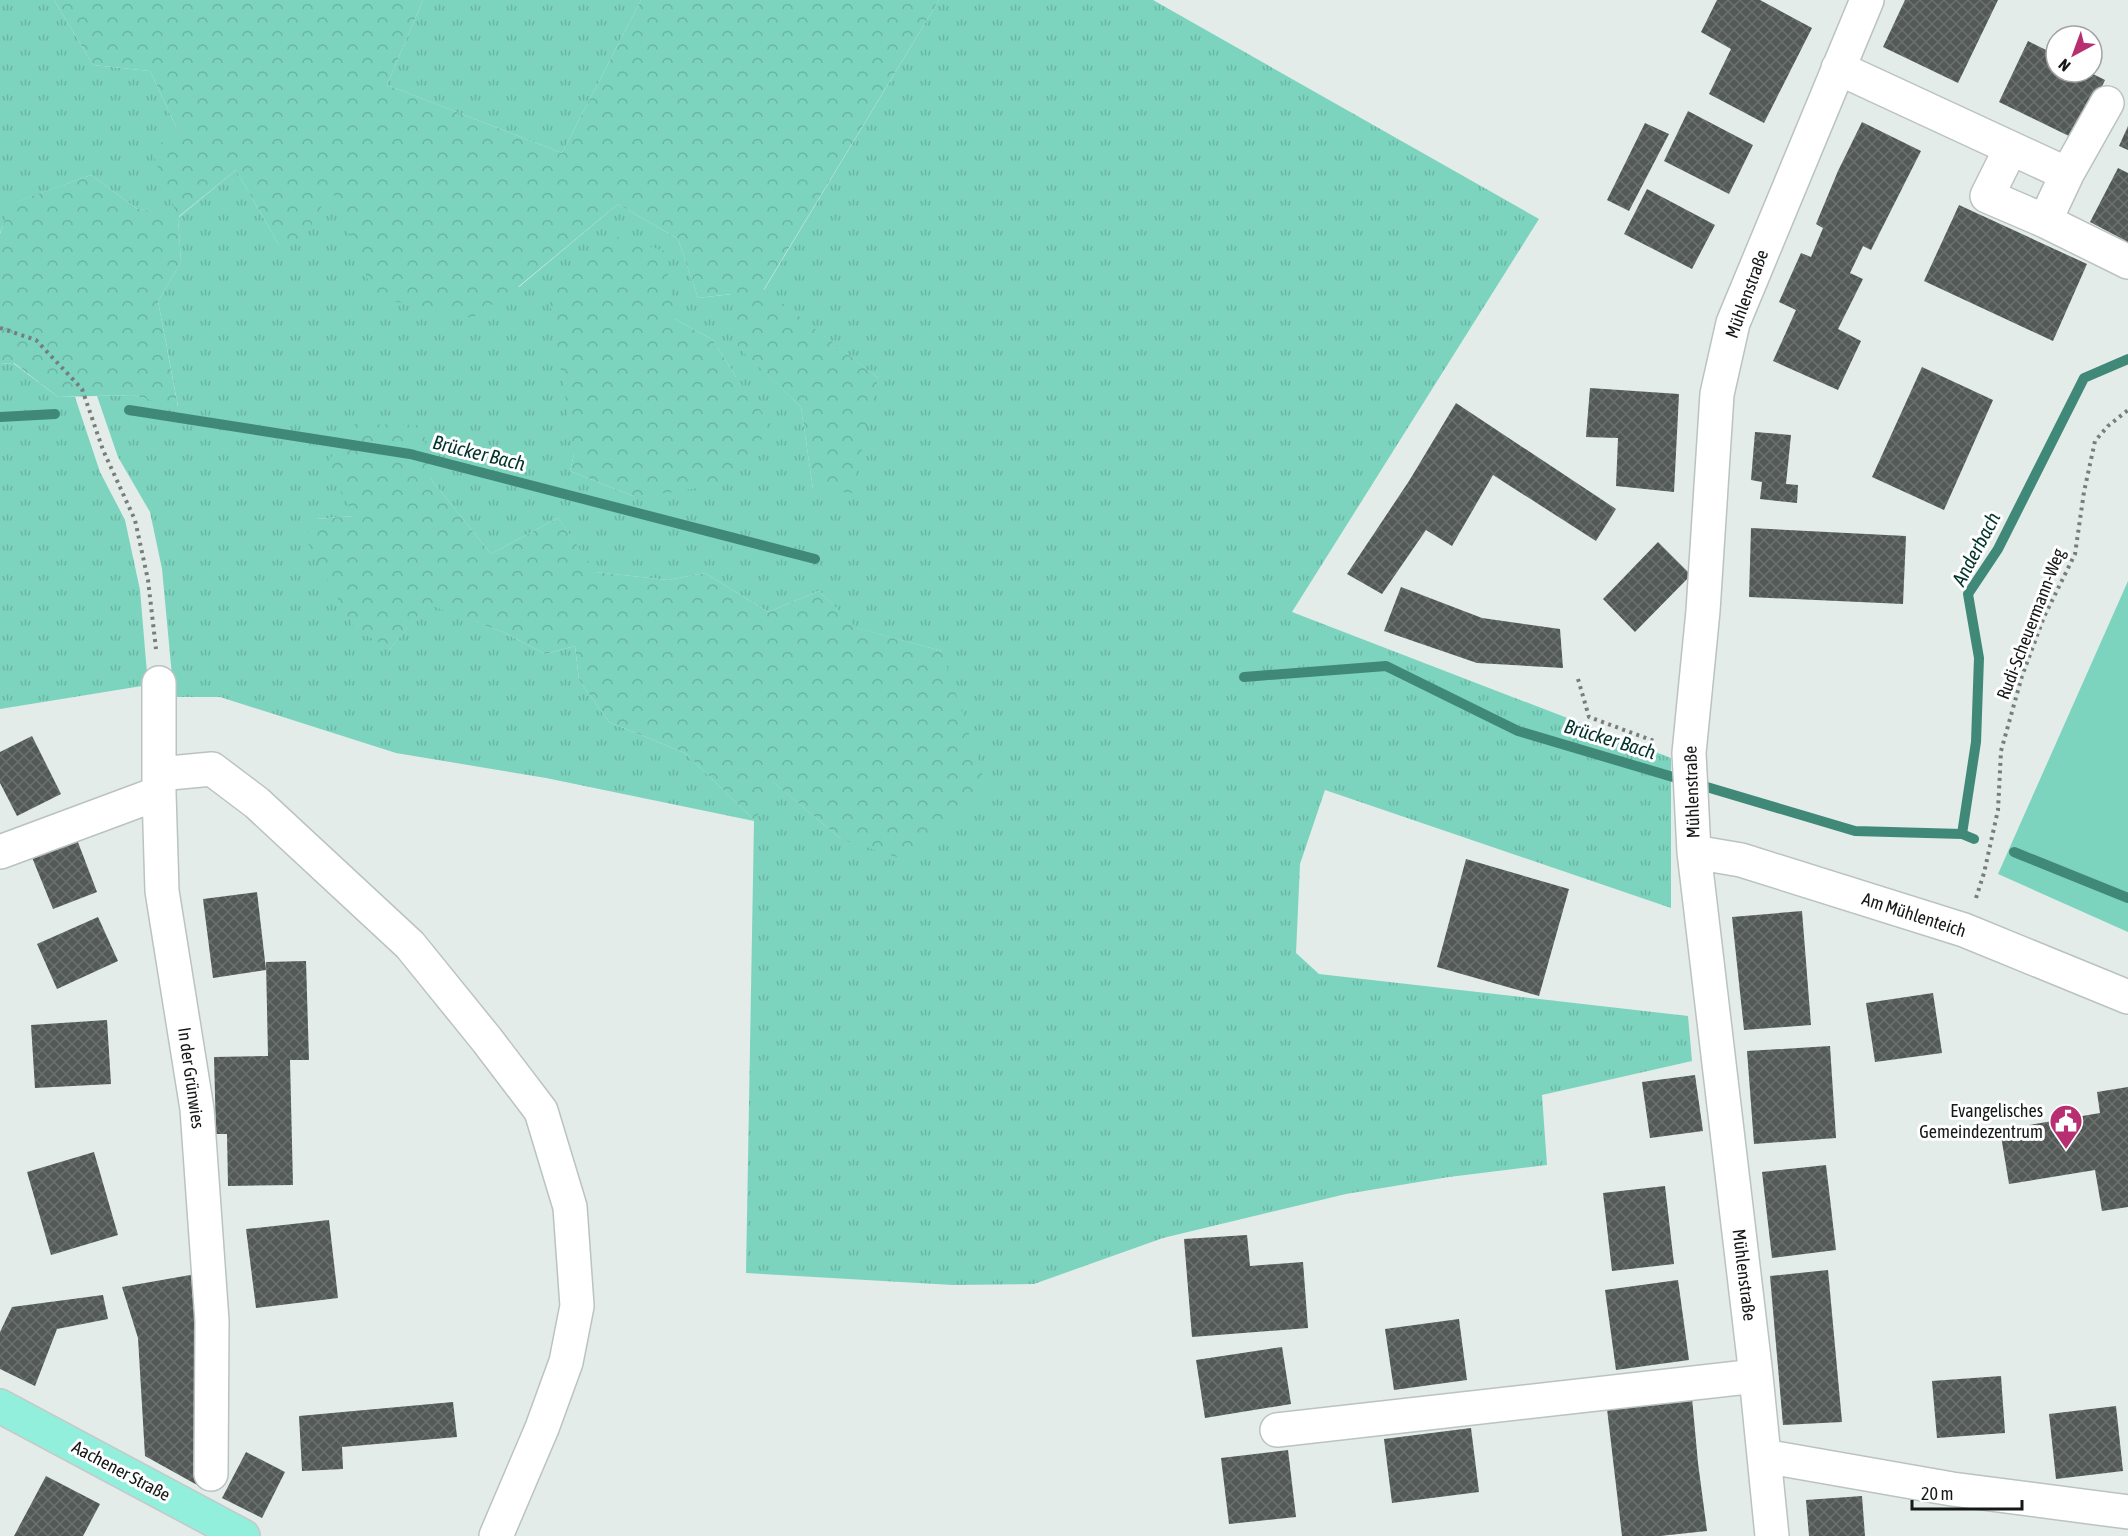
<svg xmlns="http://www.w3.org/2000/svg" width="2128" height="1536" viewBox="0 0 2128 1536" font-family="'Asap Condensed',sans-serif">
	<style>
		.grass { fill: url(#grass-tufts); fill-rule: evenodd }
		.forest { fill: url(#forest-crowns) }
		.pitch { fill: #7cd4be }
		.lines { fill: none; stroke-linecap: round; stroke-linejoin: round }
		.stream { stroke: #408978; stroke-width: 10 }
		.building { fill: url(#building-cross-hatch) }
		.minor-casing { stroke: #bbc3c1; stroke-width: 36 }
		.major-casing { stroke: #c7c8c7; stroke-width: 36 }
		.path { stroke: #777d7b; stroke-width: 4; stroke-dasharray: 3 4.5; stroke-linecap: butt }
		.minor { stroke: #fff; stroke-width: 33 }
		.major { stroke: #91efdc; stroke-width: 33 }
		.labels { text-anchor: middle; stroke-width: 6; stroke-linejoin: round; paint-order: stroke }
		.street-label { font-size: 18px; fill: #151817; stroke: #fff }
		.poi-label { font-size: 18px; fill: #151817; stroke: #fff; text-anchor: end }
		.water-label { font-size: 20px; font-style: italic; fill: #03342b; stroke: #fff }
	</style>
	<defs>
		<pattern id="grass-tufts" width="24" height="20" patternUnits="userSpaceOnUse" patternTransform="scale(1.5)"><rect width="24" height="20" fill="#7cd4be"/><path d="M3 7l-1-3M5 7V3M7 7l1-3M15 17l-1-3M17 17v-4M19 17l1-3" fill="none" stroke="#6ab5a3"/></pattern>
		<pattern id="forest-crowns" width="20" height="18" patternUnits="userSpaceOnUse" patternTransform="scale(1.5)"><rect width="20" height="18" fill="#7cd4be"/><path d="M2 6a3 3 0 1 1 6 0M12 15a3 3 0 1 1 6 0" fill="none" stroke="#6ab5a3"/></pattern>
		<pattern id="building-cross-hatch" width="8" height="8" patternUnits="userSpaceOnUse" patternTransform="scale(1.5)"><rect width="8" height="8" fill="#525957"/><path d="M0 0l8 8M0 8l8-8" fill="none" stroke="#6c7170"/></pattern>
	</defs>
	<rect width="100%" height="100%" fill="#e3ece9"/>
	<path class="grass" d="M 0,0 L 54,0 L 93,65 L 150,71 L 178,131 L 179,217 L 236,170 L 279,245 L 331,189 L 519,287 L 618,204 L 678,239 L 698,298 L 732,294 L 739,347 L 801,407 L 813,489 L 878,378 L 764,290 L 939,0 L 1153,0 L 1539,219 L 1292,612 L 1671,758 L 1671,908 L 1325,790 L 1300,864 L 1296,953 L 1319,974 L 1688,1016 L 1692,1061 L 1542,1095 L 1547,1165 L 1449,1177 L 1346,1194 L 1163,1238 L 1034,1284 L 953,1285 L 746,1273 L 754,821 L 546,778 L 396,753 L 220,697 L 174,697 L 162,569 L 150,512 L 118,457 L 97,396 L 132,395 L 178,406 L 158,301 L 181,262 L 178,218 L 136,208 L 91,175 L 11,204 L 0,233 ZM 675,319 L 713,340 L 736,377 L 633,496 L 570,471 L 574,454 ZM 430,478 L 491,554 L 558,518 L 595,572 L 668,580 L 705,573 L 768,612 L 819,591 L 856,628 L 942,651 L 841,839 L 772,781 L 754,820 L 685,753 L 609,722 L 579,680 L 575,646 L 545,654 L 503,632 L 427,603 L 390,649 L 316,519 L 354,516 Z
		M 423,0 L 641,0 L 562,153 L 387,85 Z
		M 13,363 L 58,397 L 75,397 L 100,472 L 125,520 L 140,590 L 148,685 L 0,709 L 0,364 Z"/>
	<path class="forest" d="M 54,0 L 423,0 L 387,85 L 562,153 L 641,0 L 939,0 L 764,289 L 878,378 L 852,493 L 813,489 L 801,407 L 738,347 L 731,294 L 698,298 L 678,239 L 618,204 L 518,287 L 472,318 L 375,297 L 331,189 L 303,241 L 279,245 L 236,170 L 178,217 L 181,262 L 158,301 L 178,407 L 132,395 L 58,397 L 14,363 L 0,364 L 0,234 L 10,204 L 91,175 L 136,208 L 178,217 L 151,150 L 178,131 L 150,71 L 93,65 Z
		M 615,236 L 664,251 L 675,319 L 713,340 L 736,377 L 772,426 L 729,483 L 667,493 L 633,496 L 570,471 L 574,454 L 549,295 Z
		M 354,424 L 423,425 L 430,478 L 491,554 L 558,518 L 596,572 L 668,580 L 705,573 L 768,612 L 819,591 L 857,628 L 942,651 L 988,792 L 909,861 L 841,839 L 773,782 L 755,821 L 685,753 L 609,722 L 579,680 L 575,646 L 545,654 L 503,632 L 427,604 L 390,649 L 354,628 L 305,538 L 316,519 L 354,516 L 326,465 Z"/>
	<path class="pitch" d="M 2128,581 L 2128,932 L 1998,874 Z"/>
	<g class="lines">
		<path class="stream" d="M 129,410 L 410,454 L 815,559
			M 0,417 L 55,414
			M 1244,677 L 1386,666 L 1518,731 L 1855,831 L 1962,834 L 1974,839
			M 1962,834 L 1976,742 L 1979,658 L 1968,594 L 1998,549 L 2084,378 L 2128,359
			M 2014,852 L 2128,898"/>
	</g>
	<path class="building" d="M 1717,0 L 1760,0 L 1812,28 L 1764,123 L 1709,94 L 1731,49 L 1701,32 Z
		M 1905,0 L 1998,0 L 1958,83 L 1883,47 Z
		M 2028,41 L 2056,55 L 2056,72 L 2089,72 L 2105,80 L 2077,140 L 1999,102 Z
		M 1688,111 L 1753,145 L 1729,194 L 1664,161 Z
		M 1862,122 L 1921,151 L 1871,250 L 1863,246 L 1850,273 L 1863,279 L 1838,329 L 1861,341 L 1838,390 L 1773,361 L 1796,310 L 1779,302 L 1801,253 L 1811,257 L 1823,228 L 1816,224 L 1838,171 Z
		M 1645,123 L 1669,134 L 1629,211 L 1607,200 Z
		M 2128,126 L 2128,150 L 2119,146 Z
		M 2118,168 L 2128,173 L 2128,242 L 2090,222 Z
		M 1647,189 L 1715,225 L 1692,269 L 1624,234 Z
		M 1959,205 L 2087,264 L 2053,341 L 1924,281 Z
		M 1922,367 L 1993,400 L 1944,510 L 1872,477 Z
		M 1590,388 L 1679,394 L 1674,492 L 1616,486 L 1618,438 L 1586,437 Z
		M 1456,403 L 1616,509 L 1596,541 L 1493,475 L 1452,546 L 1426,530 L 1382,594 L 1347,574 L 1409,481 Z
		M 1755,432 L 1791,435 L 1786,484 L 1798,485 L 1797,503 L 1760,499 L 1762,482 L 1751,480 Z
		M 1751,528 L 1906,536 L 1903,604 L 1749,597 Z
		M 1658,542 L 1691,575 L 1635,632 L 1603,599 Z
		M 1401,587 L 1482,618 L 1560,629 L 1563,668 L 1477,663 L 1384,631 Z
		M 32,736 L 61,794 L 17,816 L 0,783 L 0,752 Z
		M 76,837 L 97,892 L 53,909 L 31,855 Z
		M 1466,859 L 1569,889 L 1539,996 L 1437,967 Z
		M 257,892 L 266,970 L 213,978 L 203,899 Z
		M 1802,911 L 1811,1025 L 1744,1030 L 1732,917 Z
		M 98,917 L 118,961 L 57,989 L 37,944 Z
		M 306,961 L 309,1060 L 290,1060 L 293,1185 L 228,1186 L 227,1134 L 216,1134 L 214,1057 L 268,1056 L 266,962 Z
		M 1933,993 L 1942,1053 L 1875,1062 L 1866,1003 Z
		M 107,1020 L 111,1084 L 35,1088 L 31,1025 Z
		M 1830,1046 L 1836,1138 L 1754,1144 L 1747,1051 Z
		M 1695,1075 L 1703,1131 L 1650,1138 L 1642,1082 Z
		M 2128,1087 L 2128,1207 L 2102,1211 L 2095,1170 L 2009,1184 L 2000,1130 L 2100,1113 L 2097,1092 Z
		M 94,1152 L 118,1235 L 51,1255 L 27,1172 Z
		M 1826,1165 L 1836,1250 L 1772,1258 L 1762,1172 Z
		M 1665,1186 L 1674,1264 L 1612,1271 L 1603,1193 Z
		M 329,1220 L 338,1298 L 256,1308 L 246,1229 Z
		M 1247,1235 L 1250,1266 L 1303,1262 L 1308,1328 L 1192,1337 L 1184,1239 Z
		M 1828,1270 L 1842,1422 L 1783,1425 L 1770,1276 Z
		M 196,1274 L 199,1486 L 145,1456 L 138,1338 L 122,1287 Z
		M 1678,1280 L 1689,1360 L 1616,1370 L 1605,1290 Z
		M 103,1295 L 108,1319 L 57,1329 L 35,1386 L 0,1369 L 0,1332 L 12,1307 Z
		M 1459,1319 L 1467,1380 L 1394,1390 L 1385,1329 Z
		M 1282,1347 L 1291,1404 L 1205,1418 L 1196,1360 Z
		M 2001,1376 L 2005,1433 L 1937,1438 L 1932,1381 Z
		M 1692,1398 L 1698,1463 L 1707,1531 L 1660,1536 L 1622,1536 L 1607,1409 Z
		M 453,1402 L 457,1437 L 342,1447 L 343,1469 L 302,1471 L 299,1416 Z
		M 2116,1406 L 2123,1471 L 2056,1479 L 2049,1414 Z
		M 1471,1428 L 1479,1492 L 1392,1503 L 1384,1439 Z
		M 1288,1450 L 1296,1517 L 1229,1524 L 1221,1458 Z
		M 246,1452 L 285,1472 L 262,1518 L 222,1498 Z
		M 46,1476 L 100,1504 L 83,1536 L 14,1536 Z
		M 1862,1496 L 1865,1536 L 1809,1536 L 1806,1500 Z"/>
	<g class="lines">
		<defs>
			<path id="minor" d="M 1838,68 L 2067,174 L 2045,221 L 1987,196 L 2011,148
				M 2067,174 L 2107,103
				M 2045,221 L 2128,262
				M 159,683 L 159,793 L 162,891 L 197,1109 L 212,1321 L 211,1474
				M 159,774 L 212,769 L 257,803 L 410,945 L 487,1040 L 541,1111 L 570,1207 L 577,1306 L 566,1362 L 542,1428 L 496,1536
				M 0,852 L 159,793
				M 1694,852 L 1741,860 L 1964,930 L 2128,997
				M 1277,1430 L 1756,1376
				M 1764,1456 L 1952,1489 L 2128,1512
				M 1772,1536 L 1756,1376 L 1694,852 L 1689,753 L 1703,611 L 1717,394 L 1733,323 L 1867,0"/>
			<path id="major" d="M 0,1406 L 243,1536"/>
		</defs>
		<use href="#minor" class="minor-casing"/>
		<use href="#major" class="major-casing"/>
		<path class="path" d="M 0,328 L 36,340 L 82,389 L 103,450 L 135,520 L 148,580 L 156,649
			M 1578,679 L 1589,717 L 1654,741
			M 1976,898 L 1984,873 L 1998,810 L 2001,751 L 2022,676 L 2044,617 L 2075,554 L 2084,492 L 2095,441 L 2108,426 L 2128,410"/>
		<use href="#minor" class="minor"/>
		<use href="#major" class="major"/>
	</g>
	<defs>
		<symbol id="civic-pin" viewBox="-11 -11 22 30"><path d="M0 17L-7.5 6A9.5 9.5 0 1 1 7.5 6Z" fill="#b72f70" stroke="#fff"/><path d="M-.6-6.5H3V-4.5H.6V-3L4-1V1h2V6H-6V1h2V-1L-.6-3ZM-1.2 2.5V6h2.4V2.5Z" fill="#fff"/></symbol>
	</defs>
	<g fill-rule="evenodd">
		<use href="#civic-pin" x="2047" y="1102" width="38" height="52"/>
	</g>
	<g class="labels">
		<g class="street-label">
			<text transform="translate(1747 294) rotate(-70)" y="6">Mühlenstraße</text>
			<text transform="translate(2031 624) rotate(-69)" y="6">Rudi-Scheuermann-Weg</text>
			<text transform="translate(1692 792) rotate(-92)" y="6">Mühlenstraße</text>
			<text transform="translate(1914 915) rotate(18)" y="6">Am Mühlenteich</text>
			<text transform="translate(191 1078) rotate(82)" y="6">In der Grünwies</text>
			<text transform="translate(1744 1275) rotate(83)" y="6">Mühlenstraße</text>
			<text transform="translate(121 1471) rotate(28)" y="6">Aachener Straße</text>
		</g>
		<g class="poi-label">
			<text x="2043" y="1117">Evangelisches<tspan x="2043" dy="21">Gemeindezentrum</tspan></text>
		</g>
		<g class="water-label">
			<text transform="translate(479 453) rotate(14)" y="7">Brücker Bach</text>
			<text transform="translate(1976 549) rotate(-62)" y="7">Anderbach</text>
			<text transform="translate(1610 739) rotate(17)" y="7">Brücker Bach</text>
		</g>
	</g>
	<g transform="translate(2074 54) rotate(221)"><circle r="28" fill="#ffffff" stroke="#a1a3a2" stroke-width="1.5"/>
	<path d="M0-4.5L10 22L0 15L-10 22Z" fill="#b72f70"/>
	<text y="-9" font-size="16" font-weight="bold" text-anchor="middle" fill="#151817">N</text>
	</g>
	<path d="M1912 1500v9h110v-9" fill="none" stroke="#151817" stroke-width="3"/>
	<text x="1921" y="1500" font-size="18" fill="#151817" stroke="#ffffff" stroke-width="4.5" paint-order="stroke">20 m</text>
</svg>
